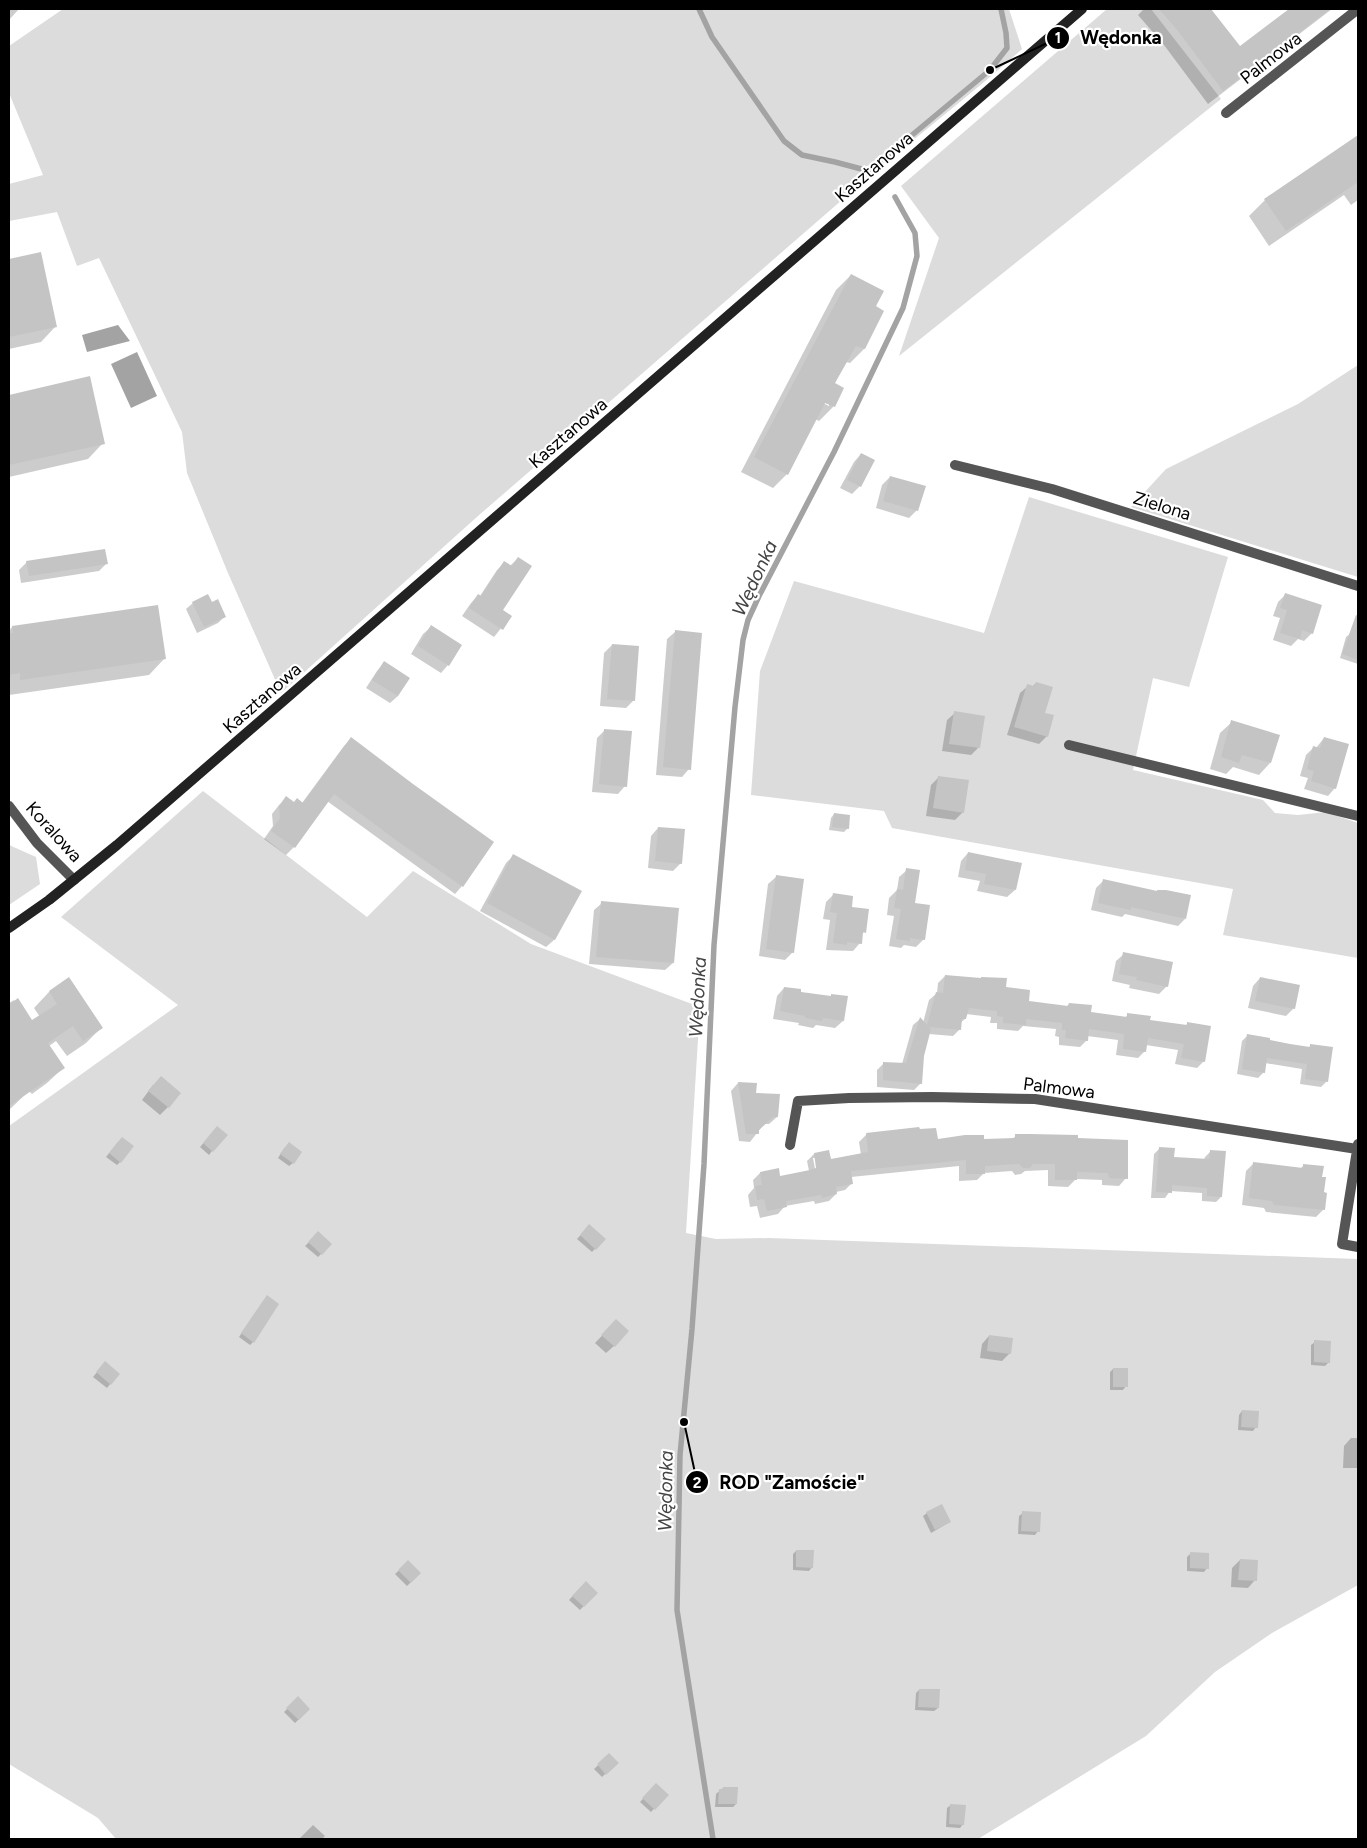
<svg xmlns="http://www.w3.org/2000/svg" width="1367" height="1848" viewBox="0 0 1367 1848" font-family="Figtree,sans-serif">
	<style>
		.green { fill: #dcdcdc }
		.water { fill: #a3a3a3 }
		.shadow { fill: #0003; fill-rule: evenodd }
		.lines { fill: none; stroke-linecap: round; stroke-linejoin: round }
		.stream { stroke: #a3a3a3; stroke-width: 5.5 }
		.building { fill: #c4c4c4 }
		.street { stroke: #555; stroke-width: 10 }
		.secondary { stroke: #222; stroke-width: 10 }
		.labels { text-anchor: middle; stroke-width: 4.5; stroke-linejoin: round; paint-order: stroke }
		.street-label { font-size: 18px; fill: #000; stroke: #fff }
		.water-label { font-size: 19px; font-style: italic; fill: #444; stroke: #fff }
		.leader { fill: none; stroke: #000; stroke-width: 2 }
		.callout-dot { fill: #000; stroke: #fff; stroke-width: 2 }
		.mark-label { font-size: 15px; text-anchor: middle; font-weight: bold; fill: #fff }
		.callout-label { font-size: 19px; text-anchor: middle; font-weight: bold; fill: #000; stroke: #fff; stroke-width: 4.5; stroke-linejoin: round; paint-order: stroke }
	</style>
	<rect width="100%" height="100%" fill="#fff"/>
	<path class="green" d="M 63,9 L 1009,9 L 1022,49 C 971,95 917,136 865,180 L 478,516 L 281,693 L 228,573 L 187,473 L 182,432 L 99,258 L 77,266 L 57,212 L 9,221 L 9,184 L 43,175 L 9,93 L 9,46 Z
		M 1107,9 L 1151,9 L 1221,99 L 899,356 L 939,238 L 901,186 Z
		M 1358,365 L 1358,577 L 1131,507 L 1166,469 L 1298,404 Z
		M 1029,497 L 1228,557 L 1189,687 L 1153,678 L 1133,770 L 1263,800 L 1275,813 L 1298,815 L 1326,812 L 1358,823 L 1358,958 L 1223,935 L 1233,889 L 892,828 L 884,811 L 751,795 L 760,671 L 794,581 L 984,633 Z
		M 203,791 L 367,917 L 413,871 L 531,944 L 700,1007 L 686,1233 L 716,1239 L 769,1238 L 1358,1259 L 1358,1585 L 1272,1633 L 1215,1672 L 1146,1736 L 978,1839 L 116,1839 L 98,1818 L 9,1764 L 9,1126 L 178,1005 L 61,917 Z
		M 9,845 L 36,857 L 40,884 L 9,905 Z"/>
	<path class="water" d="M 118,325 L 130,341 L 87,352 L 82,335 Z
		M 137,352 L 157,396 L 131,408 L 111,364 Z"/>
	<path class="shadow" d="M 9,9 L 17,9 L 18,10 L 9,20 Z
		M 1144,9 L 1210,9 L 1240,48 L 1291,9 L 1332,9 L 1208,104 L 1164,45 L 1138,15 Z
		M 1358,137 L 1358,200 L 1351,205 L 1344,195 L 1269,246 L 1249,216 L 1265,200 Z
		M 40,253 L 56,326 L 41,342 L 9,349 L 9,260 Z
		M 851,275 L 874,306 L 864,349 L 850,363 L 846,362 L 834,384 L 842,389 L 833,407 L 819,421 L 815,419 L 787,474 L 773,488 L 741,472 L 836,290 ZM 819,401 L 829,404 L 829,406 Z
		M 89,378 L 103,443 L 88,459 L 9,477 L 9,396 Z
		M 861,454 L 873,460 L 860,486 L 852,494 L 840,488 L 854,462 Z
		M 890,477 L 917,510 L 909,518 L 876,508 L 882,485 Z
		M 518,558 L 502,611 L 510,617 L 494,637 L 462,616 L 471,603 L 478,595 L 480,596 L 497,570 L 504,563 L 510,566 Z
		M 27,562 L 106,564 L 99,571 L 21,583 L 19,570 Z
		M 1285,595 L 1312,633 L 1304,641 L 1298,639 L 1291,646 L 1273,640 L 1280,618 L 1273,616 L 1278,602 Z
		M 193,603 L 211,604 L 224,617 L 218,623 L 197,633 L 186,609 Z
		M 12,627 L 164,659 L 149,675 L 9,695 L 9,631 Z
		M 431,627 L 448,665 L 441,673 L 411,654 L 423,634 Z
		M 675,632 L 689,769 L 682,777 L 656,775 L 667,639 Z
		M 1358,633 L 1358,664 L 1340,658 L 1346,637 L 1350,634 L 1356,636 Z
		M 612,645 L 633,701 L 626,708 L 600,706 L 604,653 Z
		M 384,663 L 398,696 L 390,703 L 366,688 L 377,671 Z
		M 1036,683 L 1044,714 L 1053,716 L 1046,737 L 1039,744 L 1007,735 L 1020,693 L 1028,686 L 1032,687 Z
		M 955,713 L 978,748 L 971,755 L 942,751 L 947,720 Z
		M 1232,722 L 1270,763 L 1259,775 L 1233,767 L 1226,774 L 1210,769 L 1220,733 Z
		M 605,730 L 625,786 L 618,794 L 592,792 L 597,738 Z
		M 1324,738 L 1335,788 L 1328,796 L 1304,789 L 1308,778 L 1300,776 L 1306,755 L 1314,747 L 1316,748 Z
		M 351,739 L 462,886 L 455,894 L 327,801 L 294,847 L 286,855 L 264,839 L 273,826 L 272,814 L 279,805 L 287,798 L 294,803 L 302,803 L 344,746 Z
		M 939,777 L 963,812 L 955,820 L 926,816 L 931,785 Z
		M 834,814 L 848,828 L 844,832 L 829,830 L 831,818 Z
		M 658,828 L 681,863 L 673,871 L 648,868 L 651,836 Z
		M 968,853 L 1015,890 L 1007,897 L 977,891 L 980,881 L 958,877 L 961,861 Z
		M 514,855 L 580,892 L 554,940 L 546,947 L 480,911 L 506,863 Z
		M 907,870 L 924,939 L 916,947 L 904,945 L 901,948 L 889,946 L 894,916 L 887,915 L 889,898 L 897,890 L 899,877 Z
		M 776,877 L 793,952 L 785,960 L 759,956 L 768,884 Z
		M 1104,880 L 1185,919 L 1178,926 L 1125,914 L 1122,917 L 1091,910 L 1096,888 Z
		M 833,895 L 850,908 L 864,932 L 861,935 L 860,943 L 853,951 L 826,950 L 830,920 L 823,919 L 826,902 Z
		M 602,903 L 673,963 L 665,970 L 589,964 L 594,910 Z
		M 1124,954 L 1167,986 L 1159,994 L 1129,988 L 1130,985 L 1112,981 L 1116,961 Z
		M 945,976 L 1005,988 L 1027,1002 L 1066,1007 L 1069,1004 L 1090,1013 L 1125,1018 L 1128,1014 L 1149,1021 L 1185,1026 L 1187,1024 L 1204,1061 L 1197,1068 L 1175,1064 L 1178,1050 L 1146,1045 L 1145,1051 L 1138,1058 L 1116,1055 L 1118,1040 L 1087,1036 L 1087,1040 L 1080,1047 L 1059,1045 L 1059,1037 L 1055,1036 L 1056,1029 L 1023,1026 L 1018,1031 L 997,1029 L 997,1023 L 990,1023 L 991,1017 L 966,1014 L 965,1019 L 960,1023 L 960,1029 L 953,1036 L 929,1034 L 922,1056 L 921,1083 L 914,1090 L 877,1087 L 877,1070 L 884,1063 L 902,1064 L 913,1025 L 920,1019 L 923,1023 L 929,1000 L 937,993 L 938,983 Z
		M 1260,978 L 1294,1008 L 1286,1016 L 1248,1008 L 1253,986 Z
		M 69,979 L 102,1027 L 86,1043 L 67,1056 L 56,1041 L 49,1046 L 63,1068 L 47,1083 L 32,1094 L 29,1091 L 9,1110 L 9,1064 L 10,1066 L 12,1065 L 9,1060 L 9,1003 L 14,1000 L 32,1022 L 40,1017 L 34,1008 L 49,992 Z
		M 784,988 L 799,993 L 829,997 L 832,995 L 843,1021 L 835,1028 L 816,1025 L 813,1028 L 798,1025 L 799,1023 L 773,1019 L 777,996 Z
		M 1248,1035 L 1269,1042 L 1308,1048 L 1311,1045 L 1326,1082 L 1321,1087 L 1300,1084 L 1302,1069 L 1265,1063 L 1264,1072 L 1258,1078 L 1237,1074 L 1242,1041 Z
		M 738,1083 L 755,1094 L 777,1117 L 769,1124 L 764,1124 L 750,1142 L 739,1141 L 731,1091 Z
		M 153,1085 L 168,1107 L 160,1115 L 142,1100 Z
		M 214,1131 L 212,1151 L 209,1155 L 200,1147 Z
		M 867,1134 L 937,1141 L 1012,1139 L 1016,1136 L 1076,1140 L 1126,1178 L 1119,1186 L 1102,1185 L 1102,1180 L 1076,1179 L 1068,1187 L 1048,1186 L 1048,1170 L 1025,1171 L 1021,1174 L 1015,1175 L 1012,1171 L 984,1173 L 977,1180 L 959,1181 L 959,1166 L 851,1177 L 852,1183 L 845,1190 L 836,1192 L 836,1194 L 829,1201 L 815,1204 L 814,1201 L 785,1206 L 778,1214 L 760,1218 L 757,1206 L 750,1207 L 748,1195 L 754,1188 L 753,1180 L 760,1173 L 779,1177 L 809,1171 L 807,1161 L 814,1154 L 830,1160 L 861,1155 L 859,1142 ZM 813,1158 L 816,1158 L 816,1174 Z
		M 118,1142 L 120,1162 L 117,1165 L 106,1157 Z
		M 285,1147 L 293,1163 L 289,1166 L 278,1158 Z
		M 1160,1148 L 1173,1158 L 1204,1160 L 1205,1157 L 1210,1152 L 1221,1197 L 1216,1202 L 1202,1201 L 1202,1193 L 1170,1191 L 1165,1198 L 1151,1198 L 1154,1154 Z
		M 1254,1163 L 1300,1169 L 1304,1165 L 1320,1178 L 1324,1209 L 1316,1217 L 1266,1212 L 1264,1208 L 1242,1205 L 1246,1171 Z
		M 589,1226 L 604,1239 L 592,1252 L 577,1239 Z
		M 318,1233 L 331,1244 L 318,1257 L 305,1246 Z
		M 264,1300 L 253,1342 L 250,1345 L 239,1337 Z
		M 616,1321 L 614,1346 L 606,1353 L 595,1343 Z
		M 989,1336 L 1010,1353 L 1002,1361 L 980,1358 L 982,1344 Z
		M 1315,1342 L 1329,1362 L 1325,1366 L 1311,1365 L 1311,1345 Z
		M 102,1366 L 118,1374 L 107,1388 L 93,1377 Z
		M 1113,1369 L 1126,1386 L 1123,1390 L 1110,1390 L 1110,1372 Z
		M 1242,1411 L 1256,1427 L 1253,1431 L 1238,1430 L 1239,1415 Z
		M 1351,1438 L 1358,1438 L 1358,1468 L 1343,1468 L 1344,1446 Z
		M 927,1513 L 950,1522 L 931,1533 L 923,1516 Z
		M 1023,1513 L 1038,1531 L 1035,1535 L 1018,1534 L 1019,1516 Z
		M 796,1551 L 812,1567 L 809,1571 L 793,1570 L 793,1554 Z
		M 1190,1554 L 1207,1568 L 1204,1572 L 1187,1571 L 1187,1557 Z
		M 1240,1560 L 1255,1580 L 1248,1588 L 1231,1587 L 1232,1568 Z
		M 408,1562 L 420,1573 L 407,1586 L 395,1574 Z
		M 586,1582 L 596,1593 L 580,1610 L 569,1600 Z
		M 919,1690 L 938,1708 L 934,1711 L 915,1710 L 916,1693 Z
		M 298,1698 L 309,1709 L 295,1723 L 284,1712 Z
		M 609,1755 L 617,1763 L 602,1777 L 594,1769 Z
		M 656,1785 L 667,1795 L 651,1812 L 640,1802 Z
		M 723,1788 L 736,1804 L 733,1807 L 715,1807 L 716,1794 Z
		M 951,1805 L 963,1824 L 960,1828 L 946,1827 L 947,1808 Z
		M 313,1825 L 325,1836 L 322,1839 L 299,1839 Z"/>
	<g class="lines">
		<path class="stream" d="M 699,9 L 712,37 L 784,141 L 802,155 L 835,162 L 869,171 L 990,70 L 1007,48 L 1006,33 L 1001,9
			M 713,1839 L 677,1610 L 680,1455 L 692,1329 L 704,1164 L 714,945 L 735,707 L 743,640 L 748,620 L 759,596 L 834,452 L 903,308 L 917,256 L 915,233 L 895,197"/>
	</g>
	<path class="building" d="M 1159,9 L 1211,9 L 1240,46 L 1289,9 L 1330,9 L 1223,91 L 1178,31 Z
		M 1358,135 L 1358,182 L 1286,231 L 1264,199 Z
		M 41,252 L 57,327 L 9,337 L 9,259 Z
		M 851,274 L 884,291 L 876,306 L 884,311 L 865,349 L 856,346 L 835,383 L 844,388 L 835,407 L 825,403 L 788,475 L 754,457 Z
		M 90,376 L 105,444 L 9,465 L 9,395 Z
		M 861,453 L 875,460 L 861,487 L 847,480 Z
		M 890,476 L 926,486 L 918,511 L 883,501 Z
		M 105,549 L 108,564 L 29,576 L 26,561 Z
		M 518,557 L 532,566 L 503,610 L 512,616 L 503,630 L 469,608 L 478,594 L 481,596 L 504,561 L 512,566 Z
		M 1285,593 L 1322,605 L 1313,634 L 1302,630 L 1300,639 L 1280,633 L 1287,610 L 1280,608 Z
		M 208,594 L 212,602 L 218,599 L 226,617 L 204,627 L 192,602 Z
		M 158,605 L 166,659 L 20,680 L 20,673 L 9,675 L 9,633 L 13,633 L 12,626 Z
		M 1356,615 L 1358,616 L 1358,660 L 1342,654 Z
		M 431,625 L 462,645 L 449,666 L 418,646 Z
		M 675,630 L 702,633 L 691,770 L 663,767 Z
		M 612,644 L 639,646 L 635,701 L 607,699 Z
		M 384,661 L 410,678 L 398,696 L 372,680 Z
		M 1036,682 L 1053,687 L 1045,713 L 1054,715 L 1048,737 L 1014,727 L 1027,684 L 1034,686 Z
		M 954,711 L 985,716 L 980,748 L 949,744 Z
		M 1231,720 L 1280,735 L 1271,763 L 1242,755 L 1239,763 L 1221,757 Z
		M 604,729 L 632,731 L 627,787 L 599,784 Z
		M 351,737 L 413,784 L 494,842 L 463,887 L 400,843 L 334,794 L 295,848 L 271,831 L 280,818 L 279,806 L 286,796 L 294,802 L 297,798 L 303,803 Z
		M 1324,737 L 1349,744 L 1336,789 L 1311,781 L 1314,771 L 1307,769 L 1313,746 L 1320,748 Z
		M 938,776 L 969,780 L 964,813 L 933,808 Z
		M 834,813 L 850,815 L 849,829 L 832,827 Z
		M 658,827 L 685,829 L 682,864 L 655,861 Z
		M 968,852 L 1022,863 L 1016,890 L 984,884 L 986,874 L 965,870 Z
		M 513,854 L 582,891 L 555,940 L 487,903 Z
		M 906,868 L 920,870 L 915,903 L 930,905 L 925,940 L 910,938 L 910,941 L 896,939 L 901,909 L 894,908 L 897,889 L 903,890 Z
		M 776,875 L 804,879 L 794,953 L 766,949 Z
		M 1103,879 L 1157,891 L 1157,890 L 1166,890 L 1191,895 L 1186,919 L 1131,907 L 1131,910 L 1098,903 Z
		M 833,893 L 853,896 L 852,907 L 869,909 L 866,933 L 863,932 L 862,944 L 847,942 L 847,945 L 833,943 L 837,913 L 830,912 Z
		M 601,901 L 679,908 L 674,963 L 596,957 Z
		M 1123,952 L 1173,962 L 1168,987 L 1136,980 L 1137,977 L 1119,974 Z
		M 945,975 L 981,978 L 981,977 L 1007,978 L 1006,987 L 1030,990 L 1029,1001 L 1068,1006 L 1069,1003 L 1092,1005 L 1091,1012 L 1127,1017 L 1127,1013 L 1151,1016 L 1150,1020 L 1187,1025 L 1187,1022 L 1211,1026 L 1205,1062 L 1181,1058 L 1184,1044 L 1148,1038 L 1146,1052 L 1123,1049 L 1124,1034 L 1089,1029 L 1088,1041 L 1065,1038 L 1066,1030 L 1062,1030 L 1062,1023 L 1026,1019 L 1026,1025 L 1003,1023 L 1003,1017 L 997,1016 L 997,1011 L 969,1008 L 966,1019 L 962,1019 L 961,1030 L 929,1027 L 931,1029 L 924,1056 L 922,1084 L 883,1080 L 883,1062 L 906,1063 L 920,1017 L 927,1025 L 936,992 L 943,993 Z
		M 69,977 L 103,1028 L 83,1041 L 73,1026 L 48,1043 L 65,1068 L 9,1106 L 9,1005 L 18,998 L 32,1020 L 57,1004 L 49,991 Z
		M 1260,977 L 1300,985 L 1295,1009 L 1255,1001 Z
		M 784,987 L 801,989 L 801,992 L 831,996 L 831,994 L 848,996 L 844,1021 L 823,1018 L 822,1021 L 805,1018 L 805,1016 L 780,1011 Z
		M 1247,1034 L 1270,1038 L 1270,1040 L 1290,1044 L 1310,1047 L 1310,1044 L 1333,1047 L 1328,1082 L 1305,1079 L 1307,1064 L 1267,1058 L 1265,1073 L 1242,1069 Z
		M 161,1076 L 181,1093 L 169,1108 L 148,1091 Z
		M 738,1082 L 757,1083 L 756,1093 L 780,1094 L 778,1117 L 773,1117 L 759,1130 L 759,1134 L 746,1134 Z
		M 217,1126 L 228,1135 L 213,1152 L 203,1143 Z
		M 919,1127 L 920,1129 L 936,1128 L 938,1139 L 965,1135 L 984,1135 L 984,1139 L 1015,1138 L 1015,1134 L 1030,1134 L 1078,1135 L 1078,1138 L 1128,1140 L 1128,1179 L 1109,1178 L 1108,1173 L 1077,1172 L 1077,1180 L 1055,1180 L 1055,1164 L 1033,1164 L 1030,1168 L 1023,1168 L 1019,1164 L 985,1166 L 985,1174 L 966,1174 L 966,1160 L 851,1171 L 853,1184 L 836,1187 L 837,1194 L 822,1198 L 821,1195 L 786,1201 L 787,1207 L 767,1211 L 764,1199 L 757,1200 L 755,1186 L 762,1185 L 760,1172 L 779,1168 L 780,1176 L 810,1170 L 816,1168 L 814,1153 L 829,1150 L 831,1159 L 868,1152 L 866,1133 Z
		M 122,1137 L 134,1146 L 121,1163 L 109,1153 Z
		M 289,1142 L 302,1152 L 294,1164 L 280,1154 Z
		M 1159,1147 L 1175,1148 L 1174,1157 L 1209,1159 L 1210,1150 L 1226,1151 L 1222,1197 L 1207,1196 L 1207,1188 L 1172,1185 L 1172,1193 L 1156,1192 Z
		M 1253,1162 L 1303,1168 L 1303,1164 L 1324,1166 L 1322,1177 L 1326,1177 L 1324,1192 L 1327,1193 L 1325,1210 L 1274,1205 L 1272,1201 L 1249,1198 Z
		M 589,1224 L 606,1239 L 596,1250 L 580,1235 Z
		M 318,1231 L 332,1244 L 322,1255 L 308,1242 Z
		M 267,1295 L 279,1304 L 254,1343 L 241,1333 Z
		M 616,1319 L 629,1331 L 615,1347 L 601,1335 Z
		M 989,1335 L 1013,1338 L 1011,1354 L 987,1351 Z
		M 1314,1340 L 1331,1341 L 1330,1363 L 1314,1362 Z
		M 105,1361 L 120,1374 L 111,1385 L 96,1372 Z
		M 1113,1368 L 1128,1368 L 1128,1387 L 1113,1387 Z
		M 1242,1410 L 1259,1411 L 1258,1428 L 1241,1427 Z
		M 942,1504 L 951,1522 L 935,1530 L 926,1512 Z
		M 1022,1511 L 1041,1512 L 1040,1532 L 1021,1531 Z
		M 796,1550 L 814,1550 L 813,1568 L 796,1567 Z
		M 1190,1552 L 1209,1553 L 1209,1569 L 1190,1568 Z
		M 1240,1559 L 1258,1560 L 1257,1581 L 1238,1580 Z
		M 408,1560 L 421,1573 L 411,1583 L 398,1570 Z
		M 586,1581 L 598,1593 L 584,1607 L 572,1596 Z
		M 919,1689 L 940,1689 L 939,1708 L 918,1707 Z
		M 298,1696 L 310,1709 L 299,1720 L 286,1708 Z
		M 609,1753 L 619,1763 L 606,1775 L 597,1764 Z
		M 656,1783 L 669,1795 L 655,1810 L 642,1798 Z
		M 723,1787 L 738,1787 L 737,1804 L 718,1804 L 719,1789 L 723,1789 Z
		M 950,1804 L 966,1805 L 964,1825 L 949,1824 Z"/>
	<g class="lines">
		<path class="street" d="M 1226,113 L 1358,9
			M 955,465 L 1052,489 L 1358,586
			M 1069,745 L 1358,816
			M 9,806 L 37,843 L 74,880
			M 1358,1144 L 1342,1244 L 1358,1247
			M 790,1145 L 798,1101 L 849,1098 L 932,1097 L 1035,1099 L 1357,1149"/>
		<path class="secondary" d="M 9,928 L 49,900 L 117,845 L 1082,9"/>
	</g>
	<g class="labels">
		<g class="street-label">
			<text transform="translate(1271 58) rotate(-38)" y="6">Palmowa</text>
			<text transform="translate(874 167) rotate(-41)" y="6">Kasztanowa</text>
			<text transform="translate(568 433) rotate(-41)" y="6">Kasztanowa</text>
			<text transform="translate(1162 506) rotate(17)" y="6">Zielona</text>
			<text transform="translate(262 698) rotate(-41)" y="6">Kasztanowa</text>
			<text transform="translate(54 832) rotate(48)" y="6">Koralowa</text>
			<text transform="translate(1059 1088) rotate(7)" y="6">Palmowa</text>
		</g>
		<g class="water-label">
			<text transform="translate(754 578) rotate(-65)" y="7">Wędonka</text>
			<text transform="translate(697 997) rotate(-87)" y="7">Wędonka</text>
			<text transform="translate(665 1491) rotate(-89)" y="7">Wędonka</text>
		</g>
	</g>
	<path class="leader" d="M990 70L1058 38M684 1422L697 1482"/>
	<g class="callout-dot">
		<circle cx="990" cy="70" r="5"/>
		<circle cx="684" cy="1422" r="5"/>
		<circle cx="1058" cy="38" r="12"/>
		<circle cx="697" cy="1482" r="12"/>
	</g>
	<g class="mark-label">
		<text x="1058" y="43">1</text>
		<text x="697" y="1488">2</text>
	</g>
	<g class="callout-label">
		<text x="1121" y="44">Wędonka</text>
		<text x="792" y="1489">ROD "Zamoście"</text>
	</g>
	<rect width="1367" height="1848" fill="none" stroke="#000000" stroke-width="20"/>
</svg>
